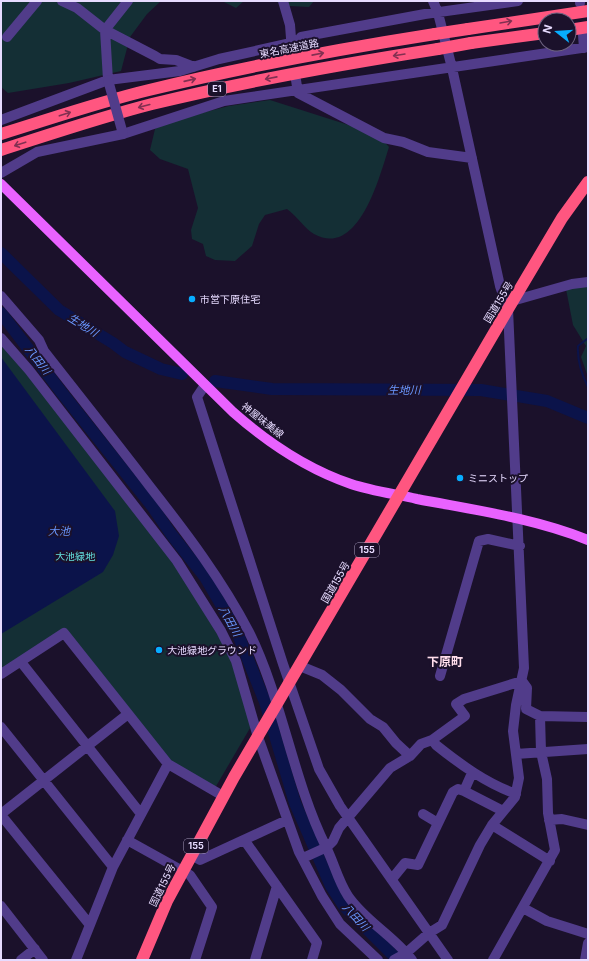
<svg xmlns="http://www.w3.org/2000/svg" width="589" height="961" viewBox="0 0 589 961" font-family="Inter,'Noto Sans JP',sans-serif">
	<style>
		.green { fill: #142f35 }
		.water { fill: #0b134a }
		.lines { fill: none; stroke-linecap: round; stroke-linejoin: round }
		.stream { stroke: #0b134a; stroke-width: 2 }
		.river { stroke: #0b134a; stroke-width: 12 }
		.minor { stroke: #513c8a; stroke-width: 10 }
		.major { stroke: #e962ff; stroke-width: 10 }
		.highway { stroke: #ff5680; stroke-width: 12 }
		.minor-bridge { stroke: #513c8a; stroke-width: 10 }
		.highway-bridge { stroke: #ff5680; stroke-width: 12 }
		.oneway { stroke: #823051 }
		.poi-dot { fill: #07adff; stroke: #1b112b; stroke-width: 1.5 }
		.labels { text-anchor: middle; stroke-width: 4; stroke-linejoin: round; paint-order: stroke }
		.shield { fill: #1b112b; stroke: #aa9ebf; stroke-width: 1 }
		.shield-label { font-size: 9px; font-weight: bold; fill: #e7dbff }
		.street-label { font-size: 10px; fill: #e7dbff; stroke: #1b112b }
		.poi-label { font-size: 10px; fill: #e7dbff; stroke: #1b112b; text-anchor: start }
		.park-label { font-size: 10px; fill: #64e2df; stroke: #1b112b }
		.water-label { font-size: 11px; font-style: italic; fill: #6997ff; stroke: #1b112b }
		.quarter-label { font-size: 12px; font-weight: bold; fill: #ffddeb; stroke: #1b112b }
	</style>
	<rect width="100%" height="100%" fill="#1b112b"/>
	<path class="green" d="M 1,1 L 161,1 L 147,14 L 130,37 L 121,71 L 69,83 L 8,93 L 1,87 Z
		M 222,1 L 244,1 L 236,8 Z
		M 273,1 L 314,1 L 309,7 L 290,6 Z
		M 270,100 L 361,129 L 382,139 L 389,147 C 380,175 359,259 314,234 C 305,229 297,216 287,209 L 265,215 L 259,224 L 252,246 L 235,261 L 215,260 L 206,256 L 203,244 L 192,239 L 191,230 L 198,208 L 188,169 L 160,159 L 150,150 L 155,129 L 166,122 L 229,106 Z
		M 588,286 L 588,377 L 581,357 L 586,346 L 573,325 L 566,289 Z
		M 1,341 L 173,561 L 234,662 L 253,723 L 215,788 L 179,768 L 166,757 L 65,630 L 1,670 Z"/>
	<path class="water" d="M 1,357 L 115,511 L 119,536 L 113,555 L 103,572 L 1,634 Z"/>
	<g class="lines">
		<path class="stream" d="M 587,339 L 578,346 C 577,361 581,373 588,387"/>
		<path class="river" d="M 1,253 L 59,310 L 113,343 L 125,352 L 161,369 L 182,374
			M 1,313 L 62,393 L 152,506 L 171,534 L 205,577 L 237,632 L 265,702 L 295,803 L 331,886 L 344,906 L 398,960
			M 215,381 L 272,389 L 481,390 L 547,401 L 588,418"/>
		<path class="minor" d="M 62,1 L 77,8 L 105,30 L 155,56 L 160,59 L 176,60 L 194,67
			M 283,1 L 290,25 L 292,51
			M 580,1 L 580,3
			M 583,35 L 584,48
			M 7,37 L 37,1
			M 108,80 L 105,30 L 128,1
			M 296,80 L 298,93 L 384,138 L 403,142 L 428,152 L 472,158
			M 1,120 L 108,80 L 180,71 L 219,59 L 291,43 L 298,41 L 301,37 L 425,14 L 518,1
			M 1,173 L 37,152 L 123,134 L 224,101 L 588,47
			M 1,296 L 39,340 L 44,351 C 80,397 116,442 151,488 C 187,534 222,580 249,632 C 283,701 292,778 326,847 C 334,863 338,881 348,896 C 365,921 394,936 412,960
			M 512,301 L 572,284 L 588,282
			M 1,338 L 29,370 L 177,561 L 221,631 L 236,661 L 258,737 L 299,852 L 322,896 L 340,924 L 378,960
			M 205,385 L 197,397 L 283,664 L 319,769 L 340,806 L 448,960
			M 21,662 L 141,814
			M 300,666 L 322,675 L 341,690 L 370,719 L 383,727 L 396,743 L 410,756
			M 1,674 L 64,633 L 168,764 L 223,796
			M 440,676 L 479,541 L 488,539 L 520,546
			M 1,727 L 113,867
			M 432,740 L 436,745 C 461,765 486,783 516,794
			M 516,754 L 588,749
			M 464,791 L 472,773
			M 1,814 L 128,714
			M 423,814 L 438,823
			M 1,815 L 90,925
			M 549,820 L 562,819 L 588,825
			M 492,825 L 550,861
			M 127,840 L 190,875 L 212,907 L 195,960
			M 245,841 L 317,943 L 312,960
			M 191,855 L 200,860 L 287,820
			M 303,858 L 327,847 L 333,841 L 339,828 L 390,768 L 410,756 L 421,744 L 432,740 L 465,716 L 456,704 L 464,699 L 522,681 L 527,688 L 526,709 L 540,716 L 588,717
			M 392,879 L 405,863 L 418,865 L 453,792 L 458,789 L 464,791 L 503,811
			M 1,906 L 43,960
			M 523,908 L 547,921 L 588,934
			M 21,960 L 35,949
			M 76,960 L 113,867 L 168,764
			M 255,960 L 277,886
			M 394,960 L 405,954 L 429,933 L 442,925 L 480,845 L 492,825 L 515,797 L 519,778 L 513,731 L 516,705 L 524,668 L 508,309 L 500,286 L 452,68 L 438,13 L 433,1
			M 493,960 L 555,850 L 548,813 L 547,779 L 541,752 L 540,716
			M 585,960 L 588,943"/>
		<path class="major" d="M 1,184 L 233,412 C 267,442 307,469 351,484 C 372,491 395,494 417,499 C 474,510 533,518 588,540"/>
		<path class="highway" d="M 468,29 L 588,11
			M 569,30 L 588,27
			M 471,43 L 545,33
			M 1,134 C 50,119 99,102 149,90 C 243,67 339,49 435,34
			M 1,150 C 51,134 101,117 152,104 C 246,81 342,64 438,49
			M 142,960 L 167,901 L 234,777 L 508,309 L 562,218 L 588,182"/>
		<path class="minor-bridge" d="M 108,80 L 123,134"/>
		<path class="highway-bridge" d="M 435,34 L 468,29
			M 438,49 L 471,43"/>
	</g>
	<defs><path id="oneway-shaft" d="M-6 0H5M1.5-3L5.5 0L1.5 3" fill="none" stroke-width="1.6" stroke-linecap="round" stroke-linejoin="round"/></defs>
	<g class="oneway">
		<use href="#oneway-shaft" transform="translate(506 22) rotate(-10)"/>
		<use href="#oneway-shaft" transform="translate(318 54) rotate(-11)"/>
		<use href="#oneway-shaft" transform="translate(399 55) rotate(171)"/>
		<use href="#oneway-shaft" transform="translate(271 78) rotate(169)"/>
		<use href="#oneway-shaft" transform="translate(190 80) rotate(-13)"/>
		<use href="#oneway-shaft" transform="translate(144 106) rotate(165)"/>
		<use href="#oneway-shaft" transform="translate(65 114) rotate(-18)"/>
		<use href="#oneway-shaft" transform="translate(20 144) rotate(162)"/>
	</g>
	<g class="poi-dot">
		<circle cx="192" cy="299" r="4"/>
		<circle cx="460" cy="478" r="4"/>
		<circle cx="159" cy="650" r="4"/>
	</g>
	<g class="labels">
		<g class="shield">
			<rect x="208" y="82" width="18" height="14" rx="3"/>
			<rect x="355" y="543" width="24" height="14" rx="3"/>
			<rect x="184" y="839" width="24" height="14" rx="3"/>
		</g>
		<g class="shield-label">
			<text x="217" y="92">E1</text>
			<text x="367" y="553">155</text>
			<text x="196" y="849">155</text>
		</g>
		<g class="street-label">
			<text transform="translate(289 48) rotate(-11)" y="4">東名高速道路</text>
			<text transform="translate(498 302) rotate(-59)" y="4">国道155号</text>
			<text transform="translate(263 420) rotate(38)" y="4">神屋味美線</text>
			<text transform="translate(335 582) rotate(-60)" y="4">国道155号</text>
			<text transform="translate(162 885) rotate(-64)" y="4">国道155号</text>
		</g>
		<g class="poi-label">
			<text x="200" y="303">市営下原住宅</text>
			<text x="468" y="482">ミニストップ</text>
			<text x="167" y="654">大池緑地グラウンド</text>
		</g>
		<g class="park-label">
			<text x="75" y="560">大池緑地</text>
		</g>
		<g class="water-label">
			<text transform="translate(83 325) rotate(32)" y="4">生地川</text>
			<text transform="translate(38 360) rotate(52)" y="4">八田川</text>
			<text x="404" y="394">生地川</text>
			<text x="59" y="535">大池</text>
			<text transform="translate(230 621) rotate(61)" y="4">八田川</text>
			<text transform="translate(356 917) rotate(47)" y="4">八田川</text>
		</g>
		<g class="quarter-label">
			<text x="445" y="666">下原町</text>
		</g>
	</g>
	<rect width="589" height="961" fill="none" stroke="#e7dbff" stroke-width="4"/>
	<g transform="translate(557 32) rotate(287)"><circle r="19" fill="#1b112b" stroke="#6d6280"/>
	<path d="M0-3L7 15L0 10L-7 15Z" fill="#07adff"/>
	<text y="-6" font-size="11" font-weight="bold" text-anchor="middle" fill="#e7dbff">N</text>
	</g>
</svg>
